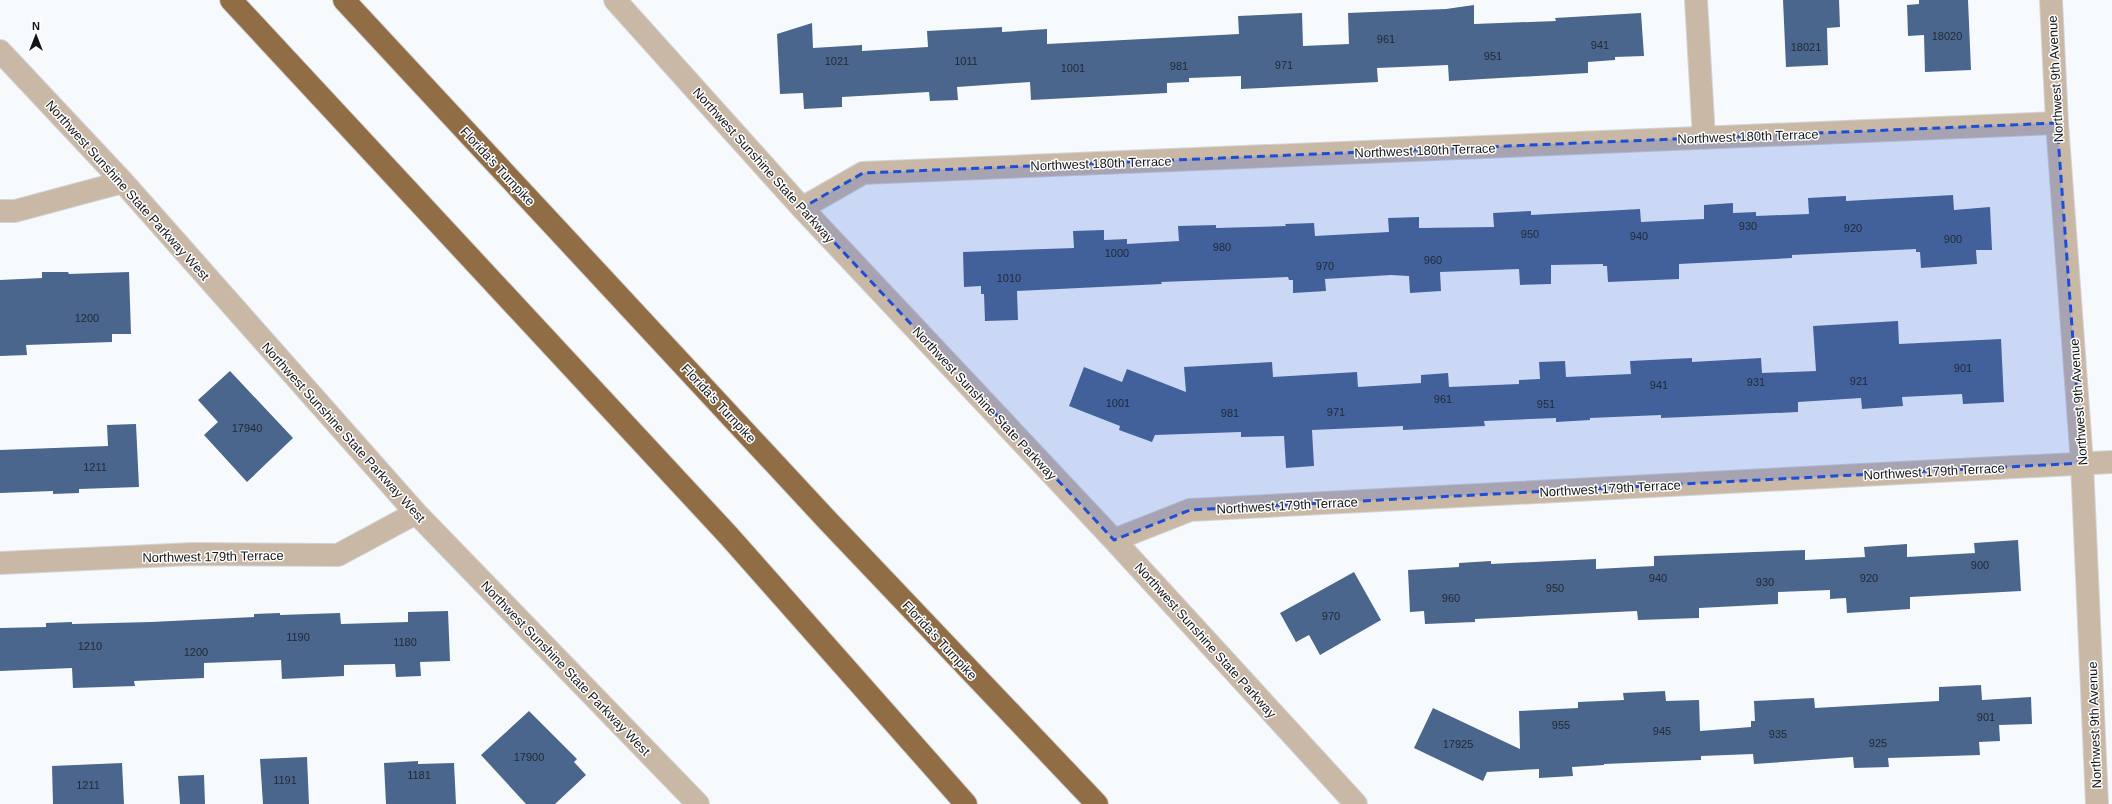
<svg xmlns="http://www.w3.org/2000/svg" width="2112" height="804" viewBox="0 0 2112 804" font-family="Helvetica,sans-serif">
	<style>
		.building { fill: #4b668d }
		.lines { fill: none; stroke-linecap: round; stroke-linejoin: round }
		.street-casing { stroke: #d3d5d8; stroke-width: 24 }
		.highway-casing { stroke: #d3d5d8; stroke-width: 24 }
		.street { stroke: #cab8a7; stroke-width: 22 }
		.highway { stroke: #916d46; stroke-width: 22 }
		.marked { fill: #1d4ed8; fill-opacity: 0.2; stroke: #1d4ed8; stroke-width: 3; stroke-dasharray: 8 5; stroke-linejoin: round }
		.labels { text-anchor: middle; stroke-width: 3; stroke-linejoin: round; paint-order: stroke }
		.number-label { font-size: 11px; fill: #212935 }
		.street-label { font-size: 13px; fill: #131518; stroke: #fff }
	</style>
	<rect width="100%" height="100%" fill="#f7fafd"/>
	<path class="building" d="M 1783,0 L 1839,0 L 1840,27 L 1827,28 L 1828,65 L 1786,67 Z
		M 1919,0 L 1968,0 L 1971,70 L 1925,72 L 1924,35 L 1908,36 L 1907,5 L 1919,4 Z
		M 1474,5 L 1474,24 L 1556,21 L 1555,18 L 1641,13 L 1644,56 L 1615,57 L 1615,60 L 1588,62 L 1588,73 L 1449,81 L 1448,65 L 1377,68 L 1378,82 L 1241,89 L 1241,76 L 1189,78 L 1189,82 L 1167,83 L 1167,93 L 1031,100 L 1030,82 L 957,87 L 958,100 L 930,101 L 929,92 L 842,97 L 842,107 L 804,109 L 803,93 L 780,94 L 777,34 L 812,23 L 813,48 L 862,45 L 862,51 L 928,47 L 927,31 L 1002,27 L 1002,32 L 1047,29 L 1047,44 L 1239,34 L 1238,16 L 1302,13 L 1303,46 L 1349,44 L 1348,13 L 1446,9 Z
		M 1953,195 L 1954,210 L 1990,207 L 1992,250 L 1976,250 L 1977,264 L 1921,268 L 1920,252 L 1916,252 L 1916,249 L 1792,255 L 1792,258 L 1679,264 L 1679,279 L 1608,282 L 1607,266 L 1603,266 L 1603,264 L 1551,265 L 1551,284 L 1520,285 L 1519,269 L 1440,272 L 1441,291 L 1425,292 L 1410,293 L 1409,276 L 1391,275 L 1325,279 L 1326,291 L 1293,293 L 1293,280 L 1289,280 L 1288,277 L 1161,282 L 1162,284 L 1017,291 L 1018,320 L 985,321 L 984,294 L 981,294 L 981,286 L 964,287 L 963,252 L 1074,248 L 1073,231 L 1104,230 L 1104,240 L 1127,239 L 1127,244 L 1179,241 L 1178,226 L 1216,225 L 1216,228 L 1286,226 L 1285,224 L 1314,223 L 1315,236 L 1389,232 L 1388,218 L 1419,217 L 1419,228 L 1494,227 L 1493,213 L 1531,211 L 1531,215 L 1640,209 L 1641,222 L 1704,219 L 1704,205 L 1733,203 L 1733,213 L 1756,212 L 1756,216 L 1809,214 L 1808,198 L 1846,196 L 1846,201 Z
		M 42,272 L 68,272 L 69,274 L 129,272 L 131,334 L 112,334 L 112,342 L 26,345 L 27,355 L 0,356 L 0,280 L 42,278 Z
		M 1898,321 L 1899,344 L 2001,339 L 2004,402 L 1963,404 L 1962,394 L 1902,397 L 1903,406 L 1862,409 L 1861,398 L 1798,402 L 1798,412 L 1661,418 L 1661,415 L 1590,418 L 1590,420 L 1556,422 L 1556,418 L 1484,421 L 1485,426 L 1403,430 L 1403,426 L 1312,430 L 1314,466 L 1286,468 L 1284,436 L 1241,437 L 1241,432 L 1155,435 L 1152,442 L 1119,430 L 1120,426 L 1069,406 L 1084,367 L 1122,382 L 1127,369 L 1186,392 L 1184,367 L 1272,362 L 1273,377 L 1357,372 L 1358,387 L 1421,383 L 1421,375 L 1448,373 L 1449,387 L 1519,384 L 1519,380 L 1540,379 L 1539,362 L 1565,361 L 1566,377 L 1631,374 L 1630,361 L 1692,358 L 1692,362 L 1761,358 L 1762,373 L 1816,371 L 1813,326 Z
		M 230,371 L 293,438 L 247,482 L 204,435 L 218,422 L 198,400 Z
		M 136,424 L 139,487 L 79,489 L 79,493 L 53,494 L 53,491 L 0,493 L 0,450 L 108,446 L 107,425 Z
		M 2018,540 L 2021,591 L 1910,597 L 1910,609 L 1847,613 L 1846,598 L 1830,599 L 1830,590 L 1778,592 L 1778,604 L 1699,608 L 1699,618 L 1638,620 L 1637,611 L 1475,619 L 1475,622 L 1425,624 L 1424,611 L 1410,612 L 1408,570 L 1459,567 L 1459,563 L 1491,561 L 1491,564 L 1596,559 L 1596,569 L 1654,566 L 1654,556 L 1805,550 L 1805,560 L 1865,557 L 1864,547 L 1907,544 L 1907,557 L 1975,553 L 1974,543 Z
		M 1354,572 L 1381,620 L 1320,655 L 1309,635 L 1296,642 L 1280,613 Z
		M 448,611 L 450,661 L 420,662 L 421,676 L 396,677 L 395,664 L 344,665 L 344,676 L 282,679 L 281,660 L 204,663 L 204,678 L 134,681 L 135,686 L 73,688 L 72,668 L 0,671 L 0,628 L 46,627 L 46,623 L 72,622 L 72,624 L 151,622 L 254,617 L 254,614 L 280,613 L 280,615 L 340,613 L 341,624 L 408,622 L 408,612 Z
		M 1981,685 L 1982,700 L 2031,697 L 2032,724 L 1999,725 L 2000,741 L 1979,742 L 1980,755 L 1888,758 L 1889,767 L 1854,768 L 1853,757 L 1754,764 L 1753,754 L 1701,756 L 1701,760 L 1604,764 L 1604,765 L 1572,767 L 1573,776 L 1539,778 L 1539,769 L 1487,772 L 1483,781 L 1414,748 L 1433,708 L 1520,749 L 1519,711 L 1578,708 L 1578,702 L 1624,700 L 1623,693 L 1665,691 L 1666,701 L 1699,700 L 1700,731 L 1751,727 L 1751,721 L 1755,721 L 1754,701 L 1814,698 L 1815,708 L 1939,701 L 1939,687 Z
		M 529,711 L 577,759 L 574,762 L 586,775 L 555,804 L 526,804 L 481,755 Z
		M 307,757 L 309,804 L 263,804 L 260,759 Z
		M 418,761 L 418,764 L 454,763 L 456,804 L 386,804 L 384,763 Z
		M 122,763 L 124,804 L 53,804 L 52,766 Z
		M 204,775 L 205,804 L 180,804 L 178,776 Z"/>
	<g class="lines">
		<defs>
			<path id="street" d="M 615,0 L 802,208 L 1114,540 L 1356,804
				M 1696,0 L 1704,138
				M 2051,0 L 2057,123 L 2082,463 L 2097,804
				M 0,51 L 123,182 L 416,513 L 698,804
				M 802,208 L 863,173 L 2057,123
				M 0,211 L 15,211 L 123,182
				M 1114,540 L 1190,510 L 2112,462
				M 0,563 L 193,554 L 338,555 L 416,513"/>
			<path id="highway" d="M 231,0 L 728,535 L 966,804
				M 344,0 L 828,521 L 1097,804"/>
		</defs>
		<use href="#street" class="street-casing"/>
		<use href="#highway" class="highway-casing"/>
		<use href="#street" class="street"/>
		<use href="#highway" class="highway"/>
	</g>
	<path class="marked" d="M 2057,123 L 2082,463 L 1190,510 L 1114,540 L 802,208 L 863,173 Z"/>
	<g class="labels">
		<g class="number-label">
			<text x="1947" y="40">18020</text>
			<text x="1386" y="43">961</text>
			<text x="1600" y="49">941</text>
			<text x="1806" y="51">18021</text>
			<text x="1493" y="60">951</text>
			<text x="837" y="65">1021</text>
			<text x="966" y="65">1011</text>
			<text x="1284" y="69">971</text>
			<text x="1179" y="70">981</text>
			<text x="1073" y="72">1001</text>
			<text x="1748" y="230">930</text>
			<text x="1853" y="232">920</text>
			<text x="1530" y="238">950</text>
			<text x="1639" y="240">940</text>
			<text x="1953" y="243">900</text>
			<text x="1222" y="251">980</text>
			<text x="1117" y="257">1000</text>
			<text x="1433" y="264">960</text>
			<text x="1325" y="270">970</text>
			<text x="1009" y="282">1010</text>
			<text x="87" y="322">1200</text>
			<text x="1963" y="372">901</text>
			<text x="1859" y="385">921</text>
			<text x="1756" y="386">931</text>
			<text x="1659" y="389">941</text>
			<text x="1443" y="403">961</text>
			<text x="1118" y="407">1001</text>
			<text x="1546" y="408">951</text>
			<text x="1336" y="416">971</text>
			<text x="1230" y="417">981</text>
			<text x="247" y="432">17940</text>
			<text x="95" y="471">1211</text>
			<text x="1980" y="569">900</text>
			<text x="1658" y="582">940</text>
			<text x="1869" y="582">920</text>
			<text x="1765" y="586">930</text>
			<text x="1555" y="592">950</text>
			<text x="1451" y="602">960</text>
			<text x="1331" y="620">970</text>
			<text x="298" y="641">1190</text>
			<text x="405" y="646">1180</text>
			<text x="90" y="650">1210</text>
			<text x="196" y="656">1200</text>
			<text x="1986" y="721">901</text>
			<text x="1561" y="729">955</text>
			<text x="1662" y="735">945</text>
			<text x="1778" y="738">935</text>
			<text x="1878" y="747">925</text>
			<text x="1458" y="748">17925</text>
			<text x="529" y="761">17900</text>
			<text x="419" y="779">1181</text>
			<text x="285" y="784">1191</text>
			<text x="88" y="789">1211</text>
		</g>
		<g class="street-label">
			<text transform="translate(2055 79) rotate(-93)" y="5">Northwest 9th Avenue</text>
			<text transform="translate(1748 136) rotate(-2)" y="5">Northwest 180th Terrace</text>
			<text transform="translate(1425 150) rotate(-2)" y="5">Northwest 180th Terrace</text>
			<text transform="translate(1101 163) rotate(-2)" y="5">Northwest 180th Terrace</text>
			<text transform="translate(764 165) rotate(48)" y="5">Northwest Sunshine State Parkway</text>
			<text transform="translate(498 166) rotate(47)" y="5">Florida's Turnpike</text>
			<text transform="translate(128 190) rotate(48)" y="5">Northwest Sunshine State Parkway West</text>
			<text transform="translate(2078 402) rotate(-94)" y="5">Northwest 9th Avenue</text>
			<text transform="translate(719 403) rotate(47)" y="5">Florida's Turnpike</text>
			<text transform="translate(985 403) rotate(47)" y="5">Northwest Sunshine State Parkway</text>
			<text transform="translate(344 432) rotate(48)" y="5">Northwest Sunshine State Parkway West</text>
			<text transform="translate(1934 471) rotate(-3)" y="5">Northwest 179th Terrace</text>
			<text transform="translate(1610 488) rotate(-3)" y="5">Northwest 179th Terrace</text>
			<text transform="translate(1287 505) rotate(-3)" y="5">Northwest 179th Terrace</text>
			<text transform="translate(213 556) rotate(-1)" y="5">Northwest 179th Terrace</text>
			<text transform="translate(940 640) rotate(47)" y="5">Florida's Turnpike</text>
			<text transform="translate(1206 640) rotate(48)" y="5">Northwest Sunshine State Parkway</text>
			<text transform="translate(566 668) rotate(46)" y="5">Northwest Sunshine State Parkway West</text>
			<text transform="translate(2094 725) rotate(-92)" y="5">Northwest 9th Avenue</text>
		</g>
	</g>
	<g transform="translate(36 36)" stroke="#ffffff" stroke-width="3" paint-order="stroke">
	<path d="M0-3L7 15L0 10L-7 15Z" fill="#131518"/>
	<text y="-6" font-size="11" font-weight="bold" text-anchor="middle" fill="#131518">N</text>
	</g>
</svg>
